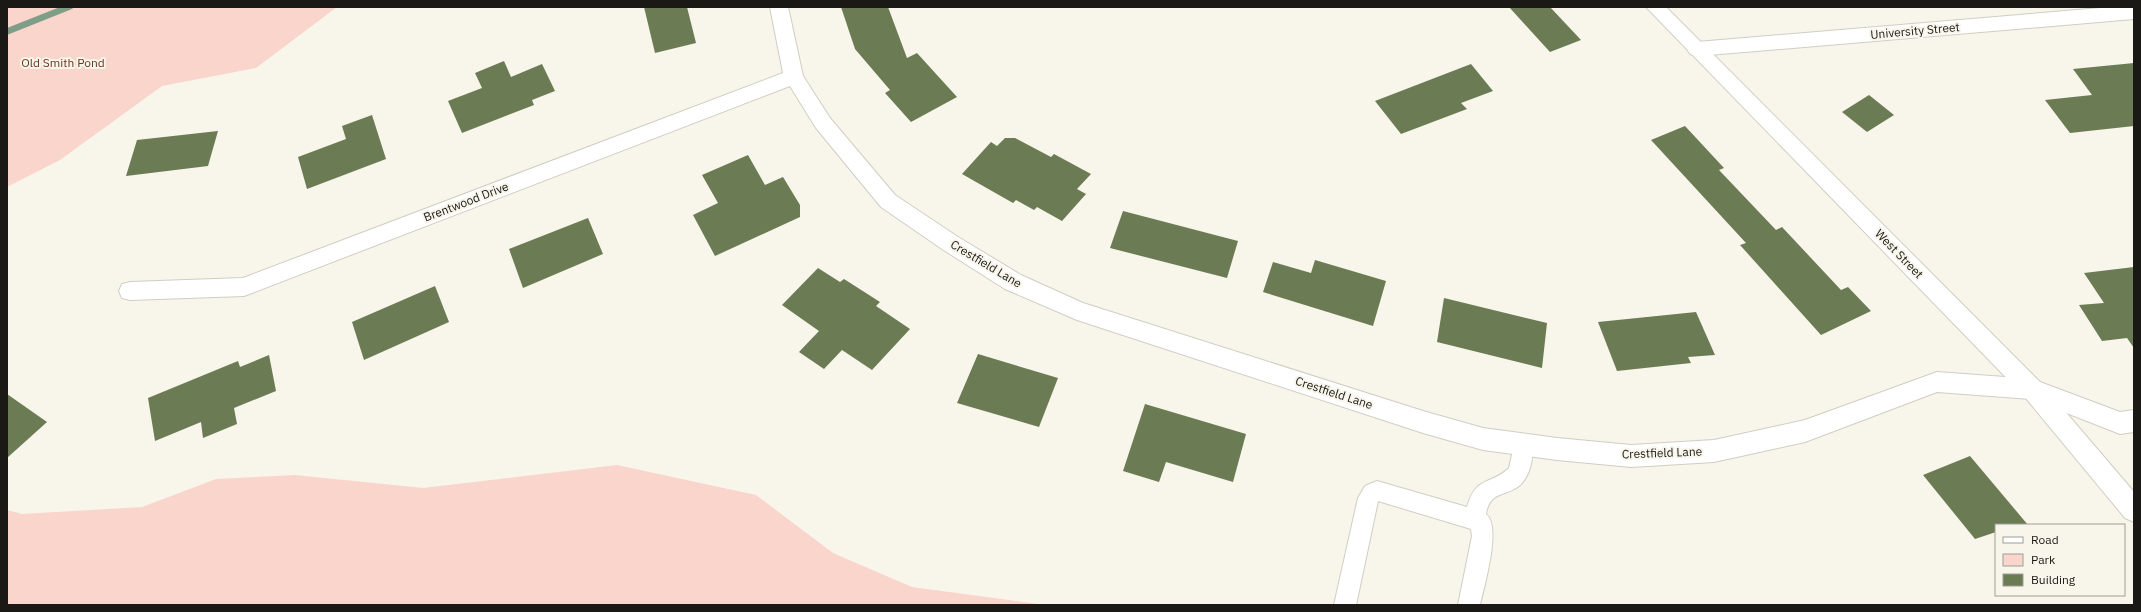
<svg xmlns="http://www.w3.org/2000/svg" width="2141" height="612" viewBox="0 0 2141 612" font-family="'IBM Plex Sans',sans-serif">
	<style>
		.green { fill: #fad5cb }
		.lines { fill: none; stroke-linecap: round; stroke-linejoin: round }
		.stream { fill: #7f9e88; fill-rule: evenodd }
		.building { fill: #6b7b53 }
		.lane-casing { stroke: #d0cec3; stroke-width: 2 }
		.street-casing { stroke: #d0cec3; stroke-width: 2 }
		.secondary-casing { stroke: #d0cec3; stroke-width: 2 }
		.lane { fill: #fff; fill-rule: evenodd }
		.street { fill: #fff; fill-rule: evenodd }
		.secondary { fill: #fff; fill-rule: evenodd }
		.labels { text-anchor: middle; stroke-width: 4; stroke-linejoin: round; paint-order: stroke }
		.street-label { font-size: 12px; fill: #1a1915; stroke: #f8f5eb }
		.park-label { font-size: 12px; fill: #6d301e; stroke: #f8f5eb }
	</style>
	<rect width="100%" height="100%" fill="#f8f5eb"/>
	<path class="green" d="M 7,7 L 337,7 L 256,68 L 162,86 L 60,160 L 7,187 Z
		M 617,465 L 756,495 L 833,553 L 912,587 L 1045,605 L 7,605 L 7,510 L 22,514 L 142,507 L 216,479 L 295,475 L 423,488 Z"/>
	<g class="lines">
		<path class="stream" d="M 60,7 L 74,7 L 72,9 L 7,35 L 7,28 Z"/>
	</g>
	<path class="building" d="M 644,7 L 687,7 L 696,43 L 655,53 Z
		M 841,7 L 888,7 L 907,58 L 917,53 L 957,97 L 911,122 L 885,93 L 890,90 L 855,49 Z
		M 1509,7 L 1550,7 L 1581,40 L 1550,52 Z
		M 504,61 L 511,77 L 542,64 L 555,91 L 532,100 L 534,105 L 462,133 L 448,101 L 482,88 L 475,73 Z
		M 2134,63 L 2134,126 L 2070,133 L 2045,100 L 2092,95 L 2073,69 Z
		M 1471,64 L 1493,91 L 1461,103 L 1467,109 L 1401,134 L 1375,101 Z
		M 1869,95 L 1894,115 L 1867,132 L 1842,112 Z
		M 372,115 L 386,159 L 307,189 L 298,157 L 346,139 L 342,126 Z
		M 1685,126 L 1724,168 L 1719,170 L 1776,230 L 1782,227 L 1841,290 L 1848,287 L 1871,311 L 1821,335 L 1740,245 L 1746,243 L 1651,140 Z
		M 218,131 L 208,166 L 126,176 L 137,140 Z
		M 1005,138 L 1015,138 L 1051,157 L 1054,154 L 1091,174 L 1077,189 L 1086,194 L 1062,221 L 1037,207 L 1034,210 L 1016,200 L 1013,203 L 962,174 L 991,142 L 997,146 Z
		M 748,155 L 765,185 L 783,177 L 800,205 L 800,217 L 715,256 L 693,215 L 718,203 L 702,175 Z
		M 1123,211 L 1238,241 L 1227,278 L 1110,248 Z
		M 588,218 L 603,254 L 523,288 L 509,249 Z
		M 1315,260 L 1386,281 L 1373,326 L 1263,292 L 1273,262 L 1311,273 Z
		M 2134,267 L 2134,348 L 2127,338 L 2102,341 L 2079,305 L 2104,303 L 2084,273 Z
		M 818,268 L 840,282 L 844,279 L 880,302 L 876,306 L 910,329 L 872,370 L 842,350 L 824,369 L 799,352 L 819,331 L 782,305 Z
		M 435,286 L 449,322 L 364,360 L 352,322 Z
		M 1444,298 L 1547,323 L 1542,368 L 1437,342 Z
		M 1696,312 L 1715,355 L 1688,357 L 1691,363 L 1617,371 L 1598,322 Z
		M 978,354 L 1058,378 L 1039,427 L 957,403 Z
		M 269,355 L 276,391 L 234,408 L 237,424 L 203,438 L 201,422 L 155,441 L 148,398 L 238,361 L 240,367 Z
		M 7,394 L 47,422 L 7,458 Z
		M 1145,404 L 1246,434 L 1233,482 L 1166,462 L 1159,482 L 1123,471 Z
		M 1970,456 L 2028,525 L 1996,525 L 1996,532 L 1975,539 L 1923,475 Z"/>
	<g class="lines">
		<defs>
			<path id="lane" d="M 1523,435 L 1530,437 C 1536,451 1531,476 1519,486 C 1504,497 1490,491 1486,514 C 1502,526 1484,587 1480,605 L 1458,605 L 1472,536 L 1471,529 L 1378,501 L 1356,605 L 1334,605 L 1358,498 L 1365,486 L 1377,481 L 1467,507 C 1476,475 1490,486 1509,468 L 1516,437 Z"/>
			<path id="street" d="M 770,7 L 788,7 L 803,76 L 830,118 L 895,195 L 958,237 L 1021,275 L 1083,303 L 1423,411 L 1483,428 L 1557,438 L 1631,445 L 1714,440 L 1805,420 L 1937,372 L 2032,379 L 2120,412 L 2134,410 L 2134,432 L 2120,434 L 2031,399 L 1937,392 L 1805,442 L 1714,462 L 1631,467 L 1557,460 L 1483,450 L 1423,433 L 1077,320 L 1005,289 L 942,249 L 881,207 L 816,128 L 790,86 L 244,296 L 130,300 L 122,298 L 119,291 L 122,284 L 130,282 L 243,278 L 783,73 Z
				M 2113,7 L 2134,7 L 2134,19 L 1697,56 L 1690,54 L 1687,49 L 1690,44 L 1697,42 Z"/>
			<path id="secondary" d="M 1646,7 L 1666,7 L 2040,382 L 2134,492 L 2134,522 L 2125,518 L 2024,396 Z"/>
		</defs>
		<use href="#lane" class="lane-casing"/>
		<use href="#street" class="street-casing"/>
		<use href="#secondary" class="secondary-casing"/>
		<use href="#lane" class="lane"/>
		<use href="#street" class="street"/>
		<use href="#secondary" class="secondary"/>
	</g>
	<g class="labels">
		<g class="street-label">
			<text transform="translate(1915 31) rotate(-5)" y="4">University Street</text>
			<text transform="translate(466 202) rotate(-21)" y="4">Brentwood Drive</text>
			<text transform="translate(1899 254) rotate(46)" y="4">West Street</text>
			<text transform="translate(986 264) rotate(31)" y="4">Crestfield Lane</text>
			<text transform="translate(1334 393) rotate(18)" y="4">Crestfield Lane</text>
			<text transform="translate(1662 453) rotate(-2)" y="4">Crestfield Lane</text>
		</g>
		<g class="park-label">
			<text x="63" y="67">Old Smith Pond</text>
		</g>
	</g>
	<rect width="2141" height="612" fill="none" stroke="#1a1915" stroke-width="16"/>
	<rect x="1995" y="524" width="130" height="72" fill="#f8f5eb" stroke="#9f9d95"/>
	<rect x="2003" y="537" width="20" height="6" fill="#ffffff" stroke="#9f9d95"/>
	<text x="2031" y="544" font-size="12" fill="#1a1915">Road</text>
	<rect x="2003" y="554" width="20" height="12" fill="#fad5cb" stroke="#9f9d95"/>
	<text x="2031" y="564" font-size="12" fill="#1a1915">Park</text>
	<rect x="2003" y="574" width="20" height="12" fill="#6b7b53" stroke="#9f9d95"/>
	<text x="2031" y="584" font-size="12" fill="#1a1915">Building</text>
</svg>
